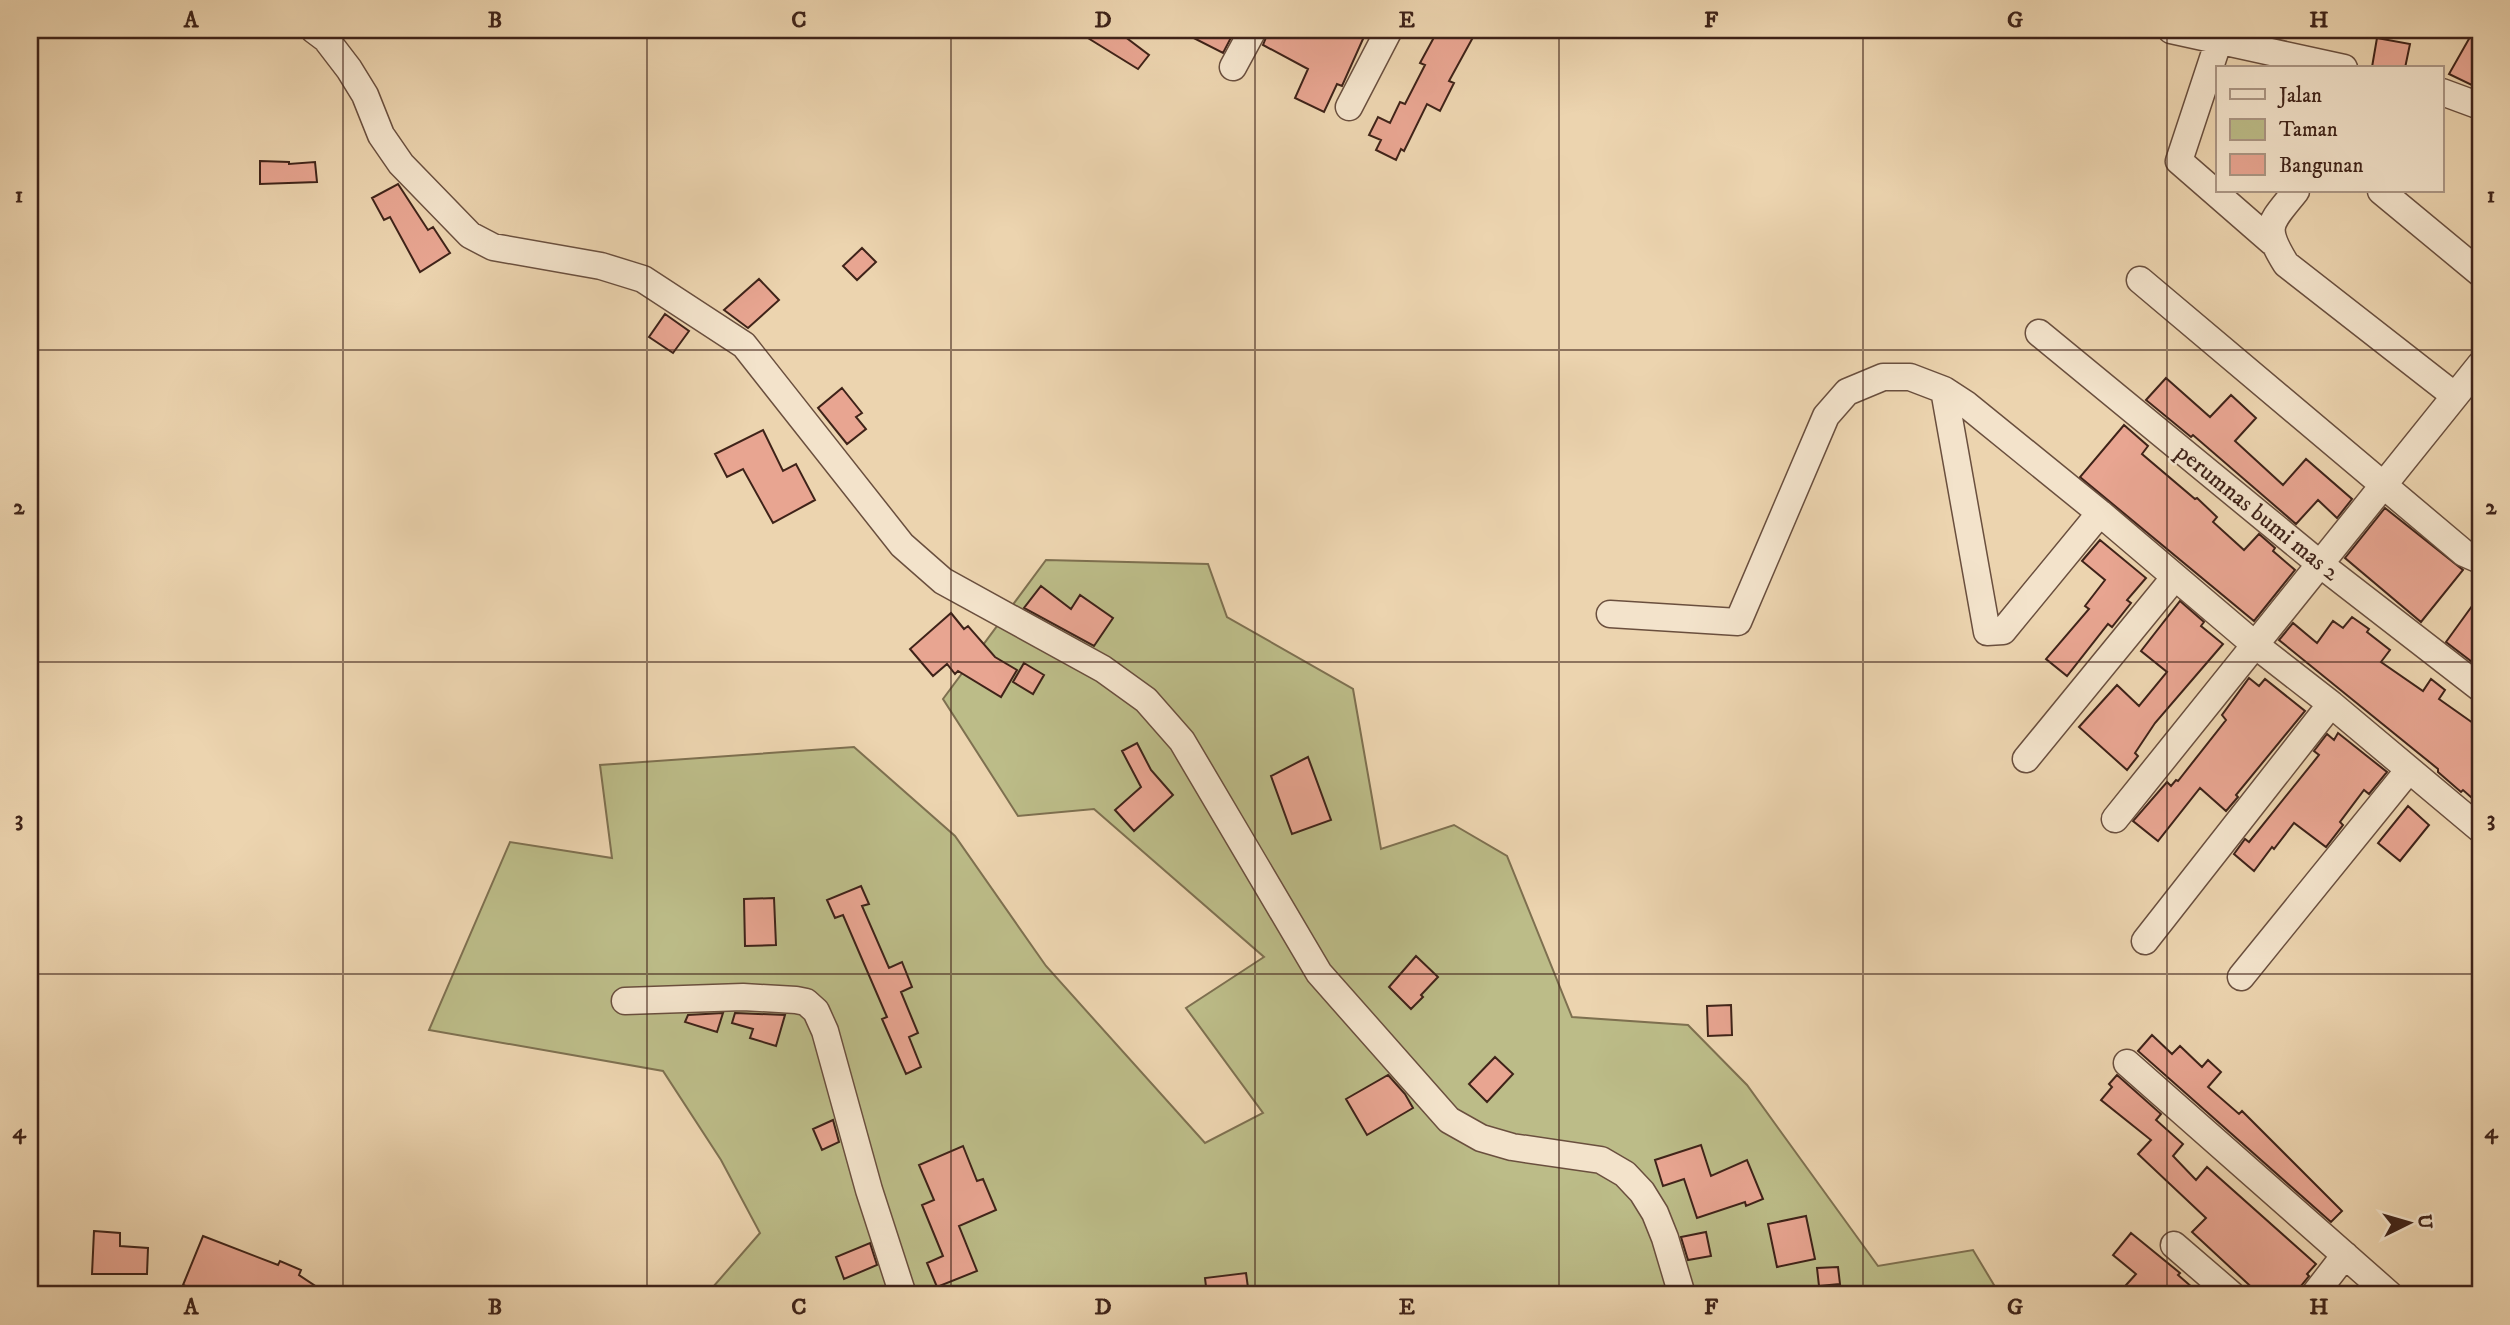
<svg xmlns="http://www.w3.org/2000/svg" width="2510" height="1325" viewBox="0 0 2510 1325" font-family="'IM FELL DW Pica',serif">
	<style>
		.green { fill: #bcbc88; stroke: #7e7050; stroke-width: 2 }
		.building { fill: #e8a591; stroke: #3f2319; stroke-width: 2 }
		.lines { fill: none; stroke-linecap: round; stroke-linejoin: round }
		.street-casing { stroke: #6a4f3e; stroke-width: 29 }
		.street { stroke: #f3e3cb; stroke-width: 26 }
		.grid { fill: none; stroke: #3f2319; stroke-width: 2; stroke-opacity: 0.55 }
		.labels { text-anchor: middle; stroke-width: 5; stroke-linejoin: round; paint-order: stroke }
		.street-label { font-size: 24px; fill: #3f2319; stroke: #f3e3cb }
		.neatline { fill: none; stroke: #3f2319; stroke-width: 2.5 }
		.grid-label { font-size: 23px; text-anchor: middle; font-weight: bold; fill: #3f2319 }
	</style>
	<rect width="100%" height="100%" fill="#ecd4af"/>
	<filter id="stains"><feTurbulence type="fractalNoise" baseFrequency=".00286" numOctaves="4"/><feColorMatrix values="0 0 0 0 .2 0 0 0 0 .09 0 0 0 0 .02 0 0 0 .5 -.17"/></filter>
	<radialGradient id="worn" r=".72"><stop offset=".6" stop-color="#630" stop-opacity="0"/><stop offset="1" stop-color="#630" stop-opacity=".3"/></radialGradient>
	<path class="green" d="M 1046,560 L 1208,564 L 1227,617 L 1353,689 L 1381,849 L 1454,825 L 1507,856 L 1572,1017 L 1688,1025 L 1747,1085 L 1878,1266 L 1973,1250 L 2000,1295 L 706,1295 L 760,1233 L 721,1160 L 663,1071 L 429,1030 L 510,842 L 612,858 L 600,765 L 854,747 L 955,836 L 1046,966 L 1205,1143 L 1263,1113 L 1186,1008 L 1264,957 L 1094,809 L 1018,816 L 943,699 Z"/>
	<path class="building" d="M 1075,30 L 1116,30 L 1149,55 L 1138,69 Z
		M 1178,30 L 1235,30 L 1223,53 Z
		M 1269,30 L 1367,30 L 1342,86 L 1337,84 L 1324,112 L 1295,98 L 1308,69 L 1263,45 Z
		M 1438,30 L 1477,30 L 1449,81 L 1454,83 L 1440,111 L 1427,104 L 1404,151 L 1401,149 L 1396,160 L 1376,150 L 1381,140 L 1369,135 L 1378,117 L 1390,123 L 1400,102 L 1405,104 L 1425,65 L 1420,63 Z
		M 2474,30 L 2480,30 L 2480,89 L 2449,74 Z
		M 2377,38 L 2410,44 L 2405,68 L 2372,67 Z
		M 260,161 L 289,162 L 289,164 L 315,162 L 317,182 L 260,184 Z
		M 398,184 L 428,230 L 433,227 L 450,253 L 420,272 L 390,217 L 384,220 L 372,198 Z
		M 862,248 L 876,262 L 857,280 L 843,266 Z
		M 759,279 L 779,300 L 748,328 L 724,310 Z
		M 665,314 L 689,331 L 673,353 L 649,337 Z
		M 2166,378 L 2210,417 L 2231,395 L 2256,418 L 2235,441 L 2283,485 L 2306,459 L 2352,499 L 2337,518 L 2318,500 L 2296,524 L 2193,435 L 2191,437 L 2146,400 Z
		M 842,388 L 862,413 L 856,417 L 866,429 L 847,444 L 818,408 Z
		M 2124,425 L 2148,446 L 2142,454 L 2195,499 L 2197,498 L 2217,517 L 2213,522 L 2244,550 L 2259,534 L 2275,548 L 2273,551 L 2295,570 L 2254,621 L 2080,477 Z
		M 763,430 L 783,471 L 796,464 L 815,500 L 773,523 L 743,469 L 727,477 L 715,454 Z
		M 2385,508 L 2463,570 L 2421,622 L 2345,558 Z
		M 2100,540 L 2146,578 L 2127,600 L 2131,603 L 2112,627 L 2108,624 L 2067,676 L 2046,659 L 2089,609 L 2085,606 L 2105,580 L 2082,561 Z
		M 1041,586 L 1071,609 L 1080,595 L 1113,618 L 1094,646 L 1024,608 Z
		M 2480,595 L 2480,668 L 2446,642 Z
		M 2180,601 L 2204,622 L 2201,626 L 2223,644 L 2155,723 L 2135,753 L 2138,756 L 2127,770 L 2079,727 L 2117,685 L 2139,706 L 2167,672 L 2141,651 Z
		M 951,613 L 964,629 L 968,626 L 995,657 L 1017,670 L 1001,697 L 958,671 L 955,674 L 947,664 L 933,676 L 910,649 Z
		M 2352,617 L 2369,629 L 2367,632 L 2390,650 L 2381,662 L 2423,691 L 2431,679 L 2445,690 L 2439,699 L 2480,728 L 2480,805 L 2463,790 L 2461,792 L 2438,772 L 2438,769 L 2279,640 L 2293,623 L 2317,643 L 2333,621 L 2343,628 Z
		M 1024,663 L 1044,675 L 1033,694 L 1013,682 Z
		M 2249,678 L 2259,686 L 2265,679 L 2305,711 L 2236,795 L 2238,797 L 2226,811 L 2200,788 L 2158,841 L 2133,821 L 2167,782 L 2171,786 L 2176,780 L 2178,781 L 2226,720 L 2222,715 Z
		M 2338,733 L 2387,772 L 2369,794 L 2364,790 L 2340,822 L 2343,825 L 2326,847 L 2294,823 L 2274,849 L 2272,847 L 2254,871 L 2234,854 L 2245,839 L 2249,842 L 2319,755 L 2314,751 L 2327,734 L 2334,740 Z
		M 1137,743 L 1151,770 L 1173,795 L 1134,831 L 1115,810 L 1141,787 L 1122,751 Z
		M 1308,757 L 1331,820 L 1292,834 L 1271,776 Z
		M 2408,806 L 2429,825 L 2400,861 L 2378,843 Z
		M 861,886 L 869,904 L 862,906 L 889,968 L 902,962 L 912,987 L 901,992 L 918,1033 L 909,1037 L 921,1067 L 906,1074 L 882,1019 L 887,1017 L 843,915 L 835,918 L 827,900 Z
		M 774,898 L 776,945 L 745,946 L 744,899 Z
		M 1416,956 L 1438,977 L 1421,995 L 1423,997 L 1411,1009 L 1389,987 Z
		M 1731,1005 L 1732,1035 L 1708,1036 L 1707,1006 Z
		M 723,1013 L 717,1032 L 685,1022 L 688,1015 Z
		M 735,1013 L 785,1015 L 776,1046 L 750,1038 L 753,1029 L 732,1023 Z
		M 2152,1035 L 2172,1054 L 2180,1046 L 2202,1067 L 2208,1060 L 2221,1072 L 2208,1087 L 2239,1114 L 2242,1111 L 2342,1211 L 2331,1222 L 2138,1051 Z
		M 1495,1057 L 1513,1074 L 1487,1102 L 1469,1084 Z
		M 1388,1075 L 1405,1094 L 1413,1108 L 1367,1135 L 1346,1099 Z
		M 2117,1075 L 2161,1114 L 2156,1120 L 2183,1144 L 2173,1156 L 2196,1180 L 2207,1167 L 2316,1264 L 2307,1274 L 2309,1276 L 2301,1286 L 2299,1295 L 2260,1295 L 2192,1232 L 2206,1218 L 2138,1154 L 2151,1140 L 2101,1100 L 2112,1087 L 2109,1084 Z
		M 833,1120 L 839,1142 L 822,1150 L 813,1129 Z
		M 1701,1145 L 1711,1176 L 1747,1160 L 1763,1199 L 1746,1206 L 1745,1202 L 1697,1218 L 1684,1179 L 1663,1186 L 1655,1160 Z
		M 963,1146 L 977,1181 L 983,1179 L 996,1210 L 959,1226 L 977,1271 L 937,1287 L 927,1263 L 943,1256 L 922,1205 L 934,1200 L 919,1165 Z
		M 1806,1216 L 1815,1259 L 1777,1267 L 1768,1224 Z
		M 94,1231 L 120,1233 L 120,1246 L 148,1248 L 147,1274 L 92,1274 Z
		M 1706,1232 L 1711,1256 L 1688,1260 L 1681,1237 Z
		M 2131,1233 L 2180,1273 L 2178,1275 L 2201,1295 L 2117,1295 L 2136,1274 L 2113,1255 Z
		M 203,1236 L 278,1265 L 280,1261 L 301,1270 L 299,1275 L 329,1295 L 209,1295 L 183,1285 Z
		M 870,1243 L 877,1265 L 844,1279 L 836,1257 Z
		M 1838,1267 L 1840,1284 L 1819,1286 L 1817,1268 Z
		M 1246,1273 L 1249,1295 L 1207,1295 L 1205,1278 Z"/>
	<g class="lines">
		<defs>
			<path id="street" d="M 314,30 L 326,39 L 349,69 L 365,95 L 381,135 L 401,164 L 470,235 L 493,247 L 601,266 L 643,279 L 744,345 L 902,545 L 943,581 L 1103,669 L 1146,700 L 1182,741 L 1319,973 L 1449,1120 L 1481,1138 L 1512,1147 L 1601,1160 L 1625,1174 L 1642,1192 L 1655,1213 L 1665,1238 L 1682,1295
				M 2171,30 L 2344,68
				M 2219,40 L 2179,161 L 2272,242
				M 1233,67 L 1253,30
				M 2442,92 L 2480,106
				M 1349,107 L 1389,30
				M 2296,191 C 2270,224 2262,225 2286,264 L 2455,396
				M 2381,191 L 2480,273
				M 2140,280 L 2464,553 L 2480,560
				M 2039,333 L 2320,564 L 2480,688
				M 1944,390 L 1987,632 L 2003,631 L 2100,513
				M 1610,614 L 1738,622 L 1826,416 L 1847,392 L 1883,377 L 1910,377 L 1944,390 L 1967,405 L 2100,513 L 2254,644 L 2331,704 L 2480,829
				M 2026,759 L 2175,577
				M 2115,819 L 2480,365
				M 2145,941 L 2331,704
				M 2241,977 L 2408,771
				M 625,1001 L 743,997 L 796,1000 L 806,1002 L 816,1011 L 825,1031 L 869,1190 L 903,1295
				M 2127,1063 L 2390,1295
				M 2174,1245 L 2232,1295
				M 2314,1295 L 2345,1255"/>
		</defs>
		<use href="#street" class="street-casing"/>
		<use href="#street" class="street"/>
	</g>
	<path class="grid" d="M 343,30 L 343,1295M 647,30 L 647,1295M 951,30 L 951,1295M 1255,30 L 1255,1295M 1559,30 L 1559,1295M 1863,30 L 1863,1295M 2167,30 L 2167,1295M 30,350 L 2480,350M 30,662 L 2480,662M 30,974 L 2480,974"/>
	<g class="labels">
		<g class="street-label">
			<text transform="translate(2258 512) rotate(39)" y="8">perumnas bumi mas 2</text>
		</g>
	</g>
	<rect width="2510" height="1325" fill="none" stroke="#ecd4af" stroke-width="77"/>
	<rect x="2216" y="66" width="228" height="126" fill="#f3e3cb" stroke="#ab9684" stroke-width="2"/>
	<rect x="2230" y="89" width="35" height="10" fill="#f3e3cb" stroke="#ab9684" stroke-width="2"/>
	<text x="2279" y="102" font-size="21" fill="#3f2319">Jalan</text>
	<rect x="2230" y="119" width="35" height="21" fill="#bcbc88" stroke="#ab9684" stroke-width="2"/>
	<text x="2279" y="136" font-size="21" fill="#3f2319">Taman</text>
	<rect x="2230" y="154" width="35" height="21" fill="#e8a591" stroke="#ab9684" stroke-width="2"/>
	<text x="2279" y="172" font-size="21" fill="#3f2319">Bangunan</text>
	<g transform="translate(2409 1223) rotate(85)" stroke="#f3e3cb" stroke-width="5" paint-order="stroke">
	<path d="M0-5L12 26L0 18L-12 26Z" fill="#3f2319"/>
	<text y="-10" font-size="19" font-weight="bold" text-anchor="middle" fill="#3f2319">U</text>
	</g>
	<rect x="38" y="38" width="2434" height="1248" class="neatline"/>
	<g class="grid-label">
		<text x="191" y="27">A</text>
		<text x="495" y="27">B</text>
		<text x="799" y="27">C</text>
		<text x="1103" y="27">D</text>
		<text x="1407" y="27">E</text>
		<text x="1711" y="27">F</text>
		<text x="2015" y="27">G</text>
		<text x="2319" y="27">H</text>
		<text x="19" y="202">1</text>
		<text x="2491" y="202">1</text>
		<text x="19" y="514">2</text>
		<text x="2491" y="514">2</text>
		<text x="19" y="826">3</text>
		<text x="2491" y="826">3</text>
		<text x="19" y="1138">4</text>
		<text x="2491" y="1138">4</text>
		<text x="191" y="1314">A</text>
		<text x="495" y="1314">B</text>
		<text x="799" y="1314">C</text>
		<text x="1103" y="1314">D</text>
		<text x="1407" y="1314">E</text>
		<text x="1711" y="1314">F</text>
		<text x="2015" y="1314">G</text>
		<text x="2319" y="1314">H</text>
	</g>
	<rect width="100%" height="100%" filter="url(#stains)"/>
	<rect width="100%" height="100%" fill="url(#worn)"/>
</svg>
